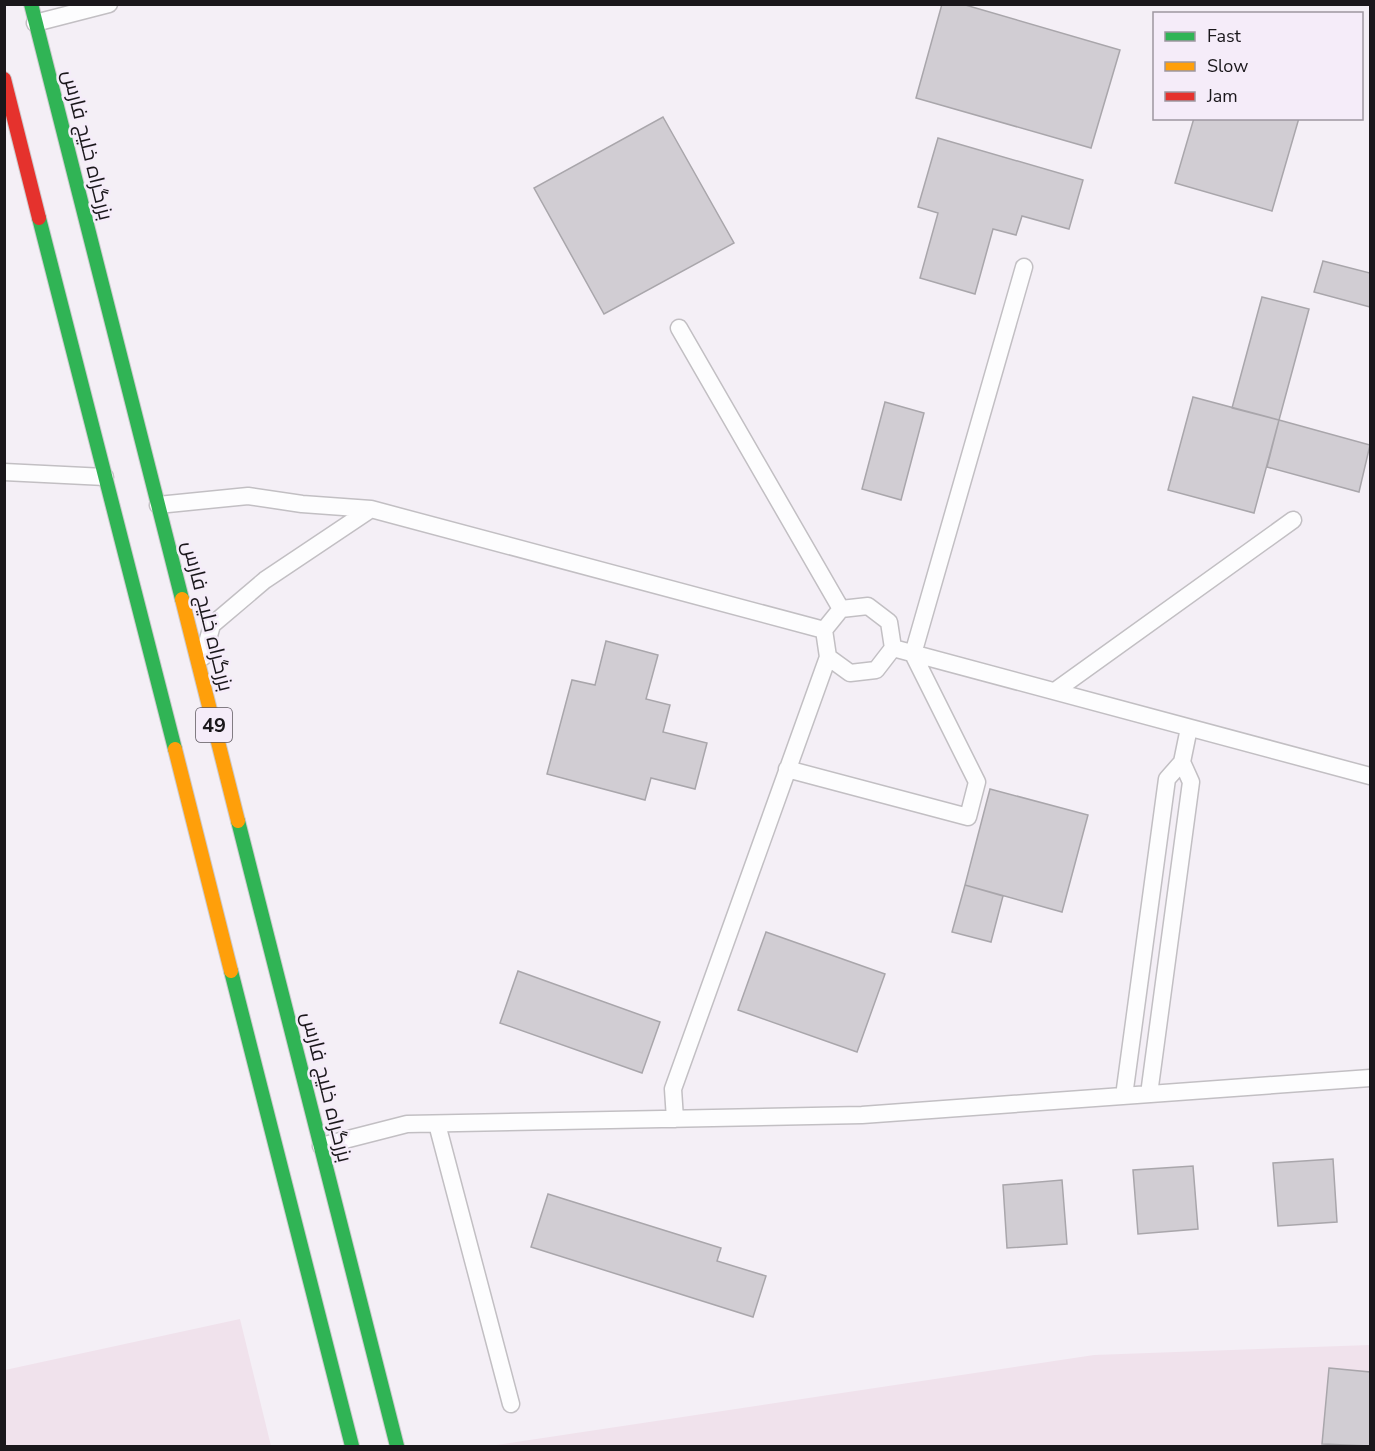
<svg xmlns="http://www.w3.org/2000/svg" width="1375" height="1451" viewBox="0 0 1375 1451" font-family="'Nunito Sans',Cairo,sans-serif">
	<style>
		.industrial { fill: #f0e2ec }
		.building { fill: #d1cdd3; stroke: #a9a6ab; stroke-width: 1.5 }
		.lines { fill: none; stroke-linecap: round; stroke-linejoin: round }
		.lane-casing { stroke: #c2bfc3; stroke-width: 19 }
		.fast-casing { stroke: #cdcbce; stroke-width: 16 }
		.slow-casing { stroke: #cdcbce; stroke-width: 16 }
		.jam-casing { stroke: #cdcbce; stroke-width: 16 }
		.lane { stroke: #fdfdfe; stroke-width: 16 }
		.fast { stroke: #30b455; stroke-width: 14 }
		.slow { stroke: #ff9f0a; stroke-width: 14 }
		.jam { stroke: #e5322d; stroke-width: 14 }
		.labels { text-anchor: middle; stroke-width: 5; stroke-linejoin: round; paint-order: stroke }
		.shield { fill: #f5ecf9; stroke: #5c575e; stroke-width: 1.5 }
		.shield-label { font-size: 20px; font-weight: bold; fill: #1a171b }
		.street-label { font-size: 21px; fill: #1a171b; stroke: #f5ecf9 }
	</style>
	<rect width="100%" height="100%" fill="#f4eff6"/>
	<path class="industrial" d="M 240,1319 L 271,1446 L 5,1446 L 5,1370 Z
		M 1370,1345 L 1370,1446 L 496,1445 L 1094,1355 Z"/>
	<path class="building" d="M 942,4 L 962,4 L 1120,50 L 1091,148 L 916,98 Z
		M 663,117 L 734,243 L 604,314 L 534,188 Z
		M 1194,118 L 1299,118 L 1272,211 L 1175,183 Z
		M 938,138 L 1083,180 L 1069,229 L 1022,216 L 1016,235 L 993,229 L 975,294 L 920,278 L 938,213 L 918,207 Z
		M 1323,261 L 1370,273 L 1370,307 L 1314,292 Z
		M 1262,297 L 1309,309 L 1279,420 L 1232,408 Z
		M 1193,397 L 1279,420 L 1254,513 L 1168,490 Z
		M 885,402 L 924,413 L 901,500 L 862,489 Z
		M 1279,420 L 1370,445 L 1359,492 L 1267,467 Z
		M 606,641 L 658,655 L 646,699 L 670,705 L 663,732 L 707,743 L 695,789 L 651,778 L 645,800 L 547,774 L 572,680 L 595,685 Z
		M 990,789 L 1088,815 L 1062,912 L 965,885 Z
		M 965,885 L 1003,896 L 991,942 L 952,932 Z
		M 766,932 L 885,974 L 857,1052 L 738,1010 Z
		M 518,971 L 660,1022 L 642,1073 L 500,1023 Z
		M 1333,1159 L 1337,1222 L 1278,1226 L 1273,1163 Z
		M 1193,1166 L 1198,1229 L 1138,1234 L 1133,1170 Z
		M 1062,1180 L 1067,1244 L 1007,1248 L 1003,1185 Z
		M 548,1194 L 721,1248 L 717,1261 L 766,1276 L 753,1317 L 531,1247 Z
		M 1329,1368 L 1370,1372 L 1370,1446 L 1322,1444 Z"/>
	<g class="lines">
		<defs>
			<path id="lane" d="M 35,23 L 109,4
				M 679,328 L 841,609
				M 4,472 L 105,477
				M 158,505 L 248,496 L 302,504 L 371,509 L 824,630
				M 868,606 L 889,622 L 893,648 L 876,670 L 850,673 L 828,657 L 824,630 L 841,609 Z
				M 893,648 L 1370,776
				M 203,657 L 212,625 L 265,580 L 371,509
				M 1055,691 L 1293,520
				M 787,769 L 968,817 L 977,782 L 913,654 L 1024,267
				M 1149,1094 L 1191,782 L 1182,762
				M 1124,1096 L 1167,779 L 1182,762 L 1189,728
				M 675,1119 L 673,1089 L 828,657
				M 437,1124 L 511,1404
				M 321,1146 L 407,1124 L 862,1115 L 1370,1078"/>
			<path id="fast" d="M 31,4 L 182,599
				M 39,218 L 175,749
				M 238,821 L 397,1446
				M 231,971 L 352,1446"/>
			<path id="slow" d="M 182,599 L 238,821
				M 175,749 L 231,971"/>
			<path id="jam" d="M 4,79 L 39,218"/>
		</defs>
		<use href="#lane" class="lane-casing"/>
		<use href="#fast" class="fast-casing"/>
		<use href="#slow" class="slow-casing"/>
		<use href="#jam" class="jam-casing"/>
		<use href="#lane" class="lane"/>
		<use href="#fast" class="fast"/>
		<use href="#slow" class="slow"/>
		<use href="#jam" class="jam"/>
	</g>
	<g class="labels">
		<rect class="shield" x="196" y="708" width="36" height="34" rx="4.5"/>
		<g class="shield-label">
			<text x="214" y="732">49</text>
		</g>
		<g class="street-label">
			<text transform="translate(88 145) rotate(76)" y="7">بزرگراه خلیج فارس</text>
			<text transform="translate(208 616) rotate(76)" y="7">بزرگراه خلیج فارس</text>
			<text transform="translate(327 1087) rotate(76)" y="7">بزرگراه خلیج فارس</text>
		</g>
	</g>
	<rect width="1375" height="1451" fill="none" stroke="#1a171b" stroke-width="12"/>
	<rect x="1153" y="12" width="210" height="108" fill="#f5ecf9" stroke="#9d97a0" stroke-width="1.5"/>
	<rect x="1165" y="32" width="30" height="9" fill="#30b455" stroke="#9d97a0" stroke-width="1.5"/>
	<text x="1207" y="42" font-size="18" fill="#1a171b">Fast</text>
	<rect x="1165" y="62" width="30" height="9" fill="#ff9f0a" stroke="#9d97a0" stroke-width="1.5"/>
	<text x="1207" y="72" font-size="18" fill="#1a171b">Slow</text>
	<rect x="1165" y="92" width="30" height="9" fill="#e5322d" stroke="#9d97a0" stroke-width="1.5"/>
	<text x="1207" y="102" font-size="18" fill="#1a171b">Jam</text>
</svg>
